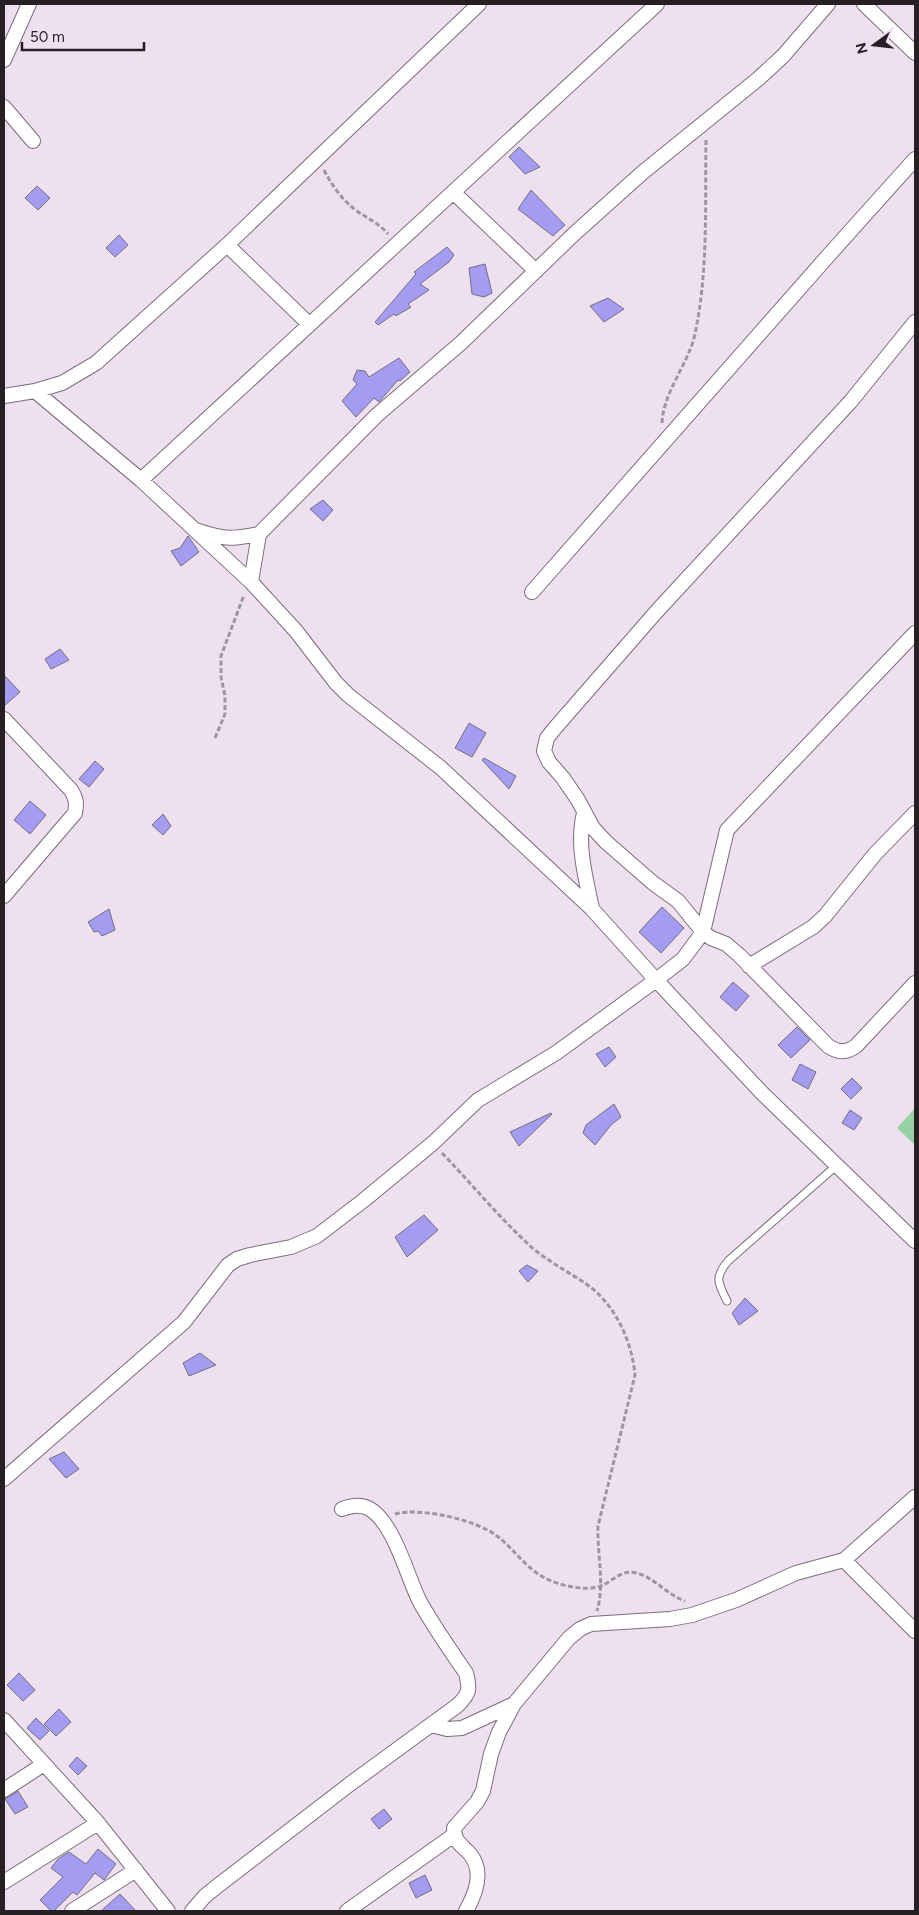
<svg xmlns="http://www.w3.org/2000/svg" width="919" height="1915" viewBox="0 0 919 1915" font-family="Figtree,sans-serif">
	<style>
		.green { fill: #98d1a5 }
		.building { fill: #a39cf0; stroke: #707080 }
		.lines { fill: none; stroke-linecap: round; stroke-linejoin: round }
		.lane-casing { stroke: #7b6d7b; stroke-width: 9 }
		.street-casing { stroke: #7b6d7b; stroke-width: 16 }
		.path { stroke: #a0949f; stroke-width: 3; stroke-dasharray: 5 2.5; stroke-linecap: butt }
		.lane { stroke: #fff; stroke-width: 7 }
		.street { stroke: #fff; stroke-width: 14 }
	</style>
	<rect width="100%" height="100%" fill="#efe0ef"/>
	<path class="green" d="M 915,1108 L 915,1145 L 897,1128 Z"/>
	<path class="building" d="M 519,147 L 540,167 L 525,174 L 509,157 Z
		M 37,186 L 50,198 L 38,210 L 25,198 Z
		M 531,190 L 565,225 L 553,236 L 518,209 Z
		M 119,235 L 128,245 L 115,257 L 106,248 Z
		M 447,247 L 454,255 L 449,262 L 420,284 L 429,290 L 408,304 L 411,307 L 396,316 L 394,314 L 378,325 L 375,322 L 416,274 L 414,272 Z
		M 485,264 L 492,293 L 484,297 L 472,294 L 469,268 Z
		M 608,298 L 624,309 L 604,322 L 590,306 Z
		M 399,358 L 410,372 L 400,381 L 398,380 L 379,402 L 374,398 L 356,417 L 342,401 L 357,384 L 353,380 L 357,370 L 365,371 L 369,377 Z
		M 323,500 L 333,510 L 323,521 L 310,509 Z
		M 188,536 L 199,552 L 181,566 L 171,551 L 180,548 Z
		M 60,649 L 69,660 L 51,669 L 45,659 Z
		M 4,675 L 20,692 L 4,706 Z
		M 469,723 L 486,733 L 472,757 L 455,748 Z
		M 484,758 L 516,776 L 509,789 L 482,760 Z
		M 95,761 L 104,769 L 89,787 L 79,779 Z
		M 30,801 L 46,815 L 30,834 L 14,820 Z
		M 163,814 L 171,826 L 163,835 L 152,825 Z
		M 662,907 L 684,928 L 661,953 L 639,932 Z
		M 109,909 L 115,930 L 102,936 L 98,931 L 94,932 L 88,922 Z
		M 733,982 L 749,996 L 736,1011 L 720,997 Z
		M 797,1027 L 810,1040 L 791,1058 L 778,1045 Z
		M 609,1047 L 616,1057 L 605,1067 L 596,1054 Z
		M 800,1064 L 816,1072 L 808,1089 L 792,1080 Z
		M 852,1078 L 862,1088 L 851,1099 L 841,1089 Z
		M 614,1104 L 621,1117 L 611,1125 L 595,1145 L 583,1133 L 586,1125 Z
		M 850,1110 L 862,1118 L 854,1130 L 842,1123 Z
		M 551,1113 L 552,1114 L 519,1146 L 510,1132 Z
		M 424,1215 L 438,1230 L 407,1257 L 395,1237 Z
		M 527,1265 L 538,1271 L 528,1282 L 519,1271 Z
		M 745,1298 L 758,1311 L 739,1325 L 732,1313 Z
		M 200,1353 L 216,1365 L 189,1376 L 183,1363 Z
		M 64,1452 L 79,1469 L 66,1478 L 49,1459 Z
		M 19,1673 L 35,1690 L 23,1701 L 7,1685 Z
		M 59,1709 L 71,1722 L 56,1736 L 44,1724 Z
		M 36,1718 L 49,1731 L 40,1740 L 27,1728 Z
		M 77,1757 L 87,1766 L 78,1775 L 69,1766 Z
		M 18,1791 L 28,1807 L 15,1814 L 5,1799 Z
		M 384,1809 L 392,1819 L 379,1829 L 371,1819 Z
		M 98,1849 L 116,1864 L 104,1880 L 95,1873 L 77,1895 L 73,1892 L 54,1911 L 51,1911 L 40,1900 L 63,1877 L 51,1868 L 58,1859 L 69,1852 L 86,1864 Z
		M 425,1875 L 432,1890 L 416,1898 L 409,1883 Z
		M 120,1894 L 136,1911 L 101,1911 Z"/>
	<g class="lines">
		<defs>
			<path id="lane" d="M 727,1301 C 718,1283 714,1278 728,1261 L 836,1166"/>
			<path id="street" d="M 864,4 L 915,53
				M 4,60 L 29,4
				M 4,107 L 33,141
				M 453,192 L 536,271
				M 227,245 L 309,324
				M 915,322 L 851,401 L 657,611 L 555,728 L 547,738 L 544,751 L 549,762 L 563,778 L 578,800 L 593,828 L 606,842 L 653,883 L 678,901 L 703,932 L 711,938 L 726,944 L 739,955 L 828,1046 C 839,1053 846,1053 856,1046 L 915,983
				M 35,391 L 141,480 L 251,582 L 296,631 L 336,683 L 348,695 L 441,768 L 592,909 L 656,980 L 683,959 L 703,932 L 727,830 L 915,633
				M 4,396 L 35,391 L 62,383 L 96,363 L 227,245 L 479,4
				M 141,480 L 657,4
				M 199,531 C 225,540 233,539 259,534
				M 251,582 L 259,534 L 377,415 L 461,343 L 574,234 L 642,173 L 758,79 L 783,56 L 828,4
				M 532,592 L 828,256 L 915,159
				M 4,719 L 71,790 C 76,798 77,803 75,813 L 4,896
				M 584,813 C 576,845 586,878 592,909
				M 749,966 L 813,927 L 825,916 L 875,854 L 915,813
				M 4,1479 L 184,1322 L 228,1265 L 237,1259 L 250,1255 L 291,1247 L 317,1236 L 364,1200 L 433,1143 L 478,1100 L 556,1053 L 656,980 L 762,1093 L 915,1241
				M 844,1560 L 915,1631
				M 4,1720 L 98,1823 L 168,1911
				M 431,1725 L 447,1729 L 462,1728 L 514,1704
				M 4,1790 L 44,1764
				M 4,1882 L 98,1823
				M 72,1911 L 136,1870
				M 192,1911 L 205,1896 L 220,1884 L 350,1784 L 458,1705 C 470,1693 470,1689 466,1673 C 450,1650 434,1627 420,1602 C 407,1577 394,1521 368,1508 C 360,1504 350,1506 342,1509
				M 347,1911 L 454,1835
				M 466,1911 C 475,1895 485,1872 470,1854 C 462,1845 454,1842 454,1828 L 477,1802 L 483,1791 L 491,1754 L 499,1732 L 514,1704 L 569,1638 L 580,1629 L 591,1624 L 670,1619 L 692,1615 L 736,1600 L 796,1573 L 844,1560 L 915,1497"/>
		</defs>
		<use href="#lane" class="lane-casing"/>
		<use href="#street" class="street-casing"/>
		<path class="path" d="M 324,170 C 331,184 341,198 353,208 C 364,217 378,222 388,234
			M 662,423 C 663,398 680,374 689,352 C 694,342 696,329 698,318 C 708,259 705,198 706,139
			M 215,738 L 225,714 L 225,696 L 221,677 L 221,656 L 244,595
			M 442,1153 C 470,1182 496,1214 526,1242 C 544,1260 568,1271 589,1286 C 616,1306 632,1342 635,1375 L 598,1526 C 597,1555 605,1583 597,1611
			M 395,1514 C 422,1507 476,1520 497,1536 C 513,1548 525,1567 543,1577 C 557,1585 586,1592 601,1586 C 613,1581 622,1569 636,1573 C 654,1577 667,1595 685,1601"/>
		<use href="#lane" class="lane"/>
		<use href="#street" class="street"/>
	</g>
	<rect width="919" height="1915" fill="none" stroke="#262025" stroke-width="10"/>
	<g transform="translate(874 45) rotate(255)" stroke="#efe0ef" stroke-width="4" paint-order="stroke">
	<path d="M0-4L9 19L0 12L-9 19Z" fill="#262025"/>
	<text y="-8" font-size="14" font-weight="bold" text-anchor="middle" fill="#262025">N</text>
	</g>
	<path d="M22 42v8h122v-8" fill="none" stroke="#262025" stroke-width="2.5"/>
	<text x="30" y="42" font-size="15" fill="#262025" stroke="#efe0ef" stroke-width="4" paint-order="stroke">50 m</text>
</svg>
